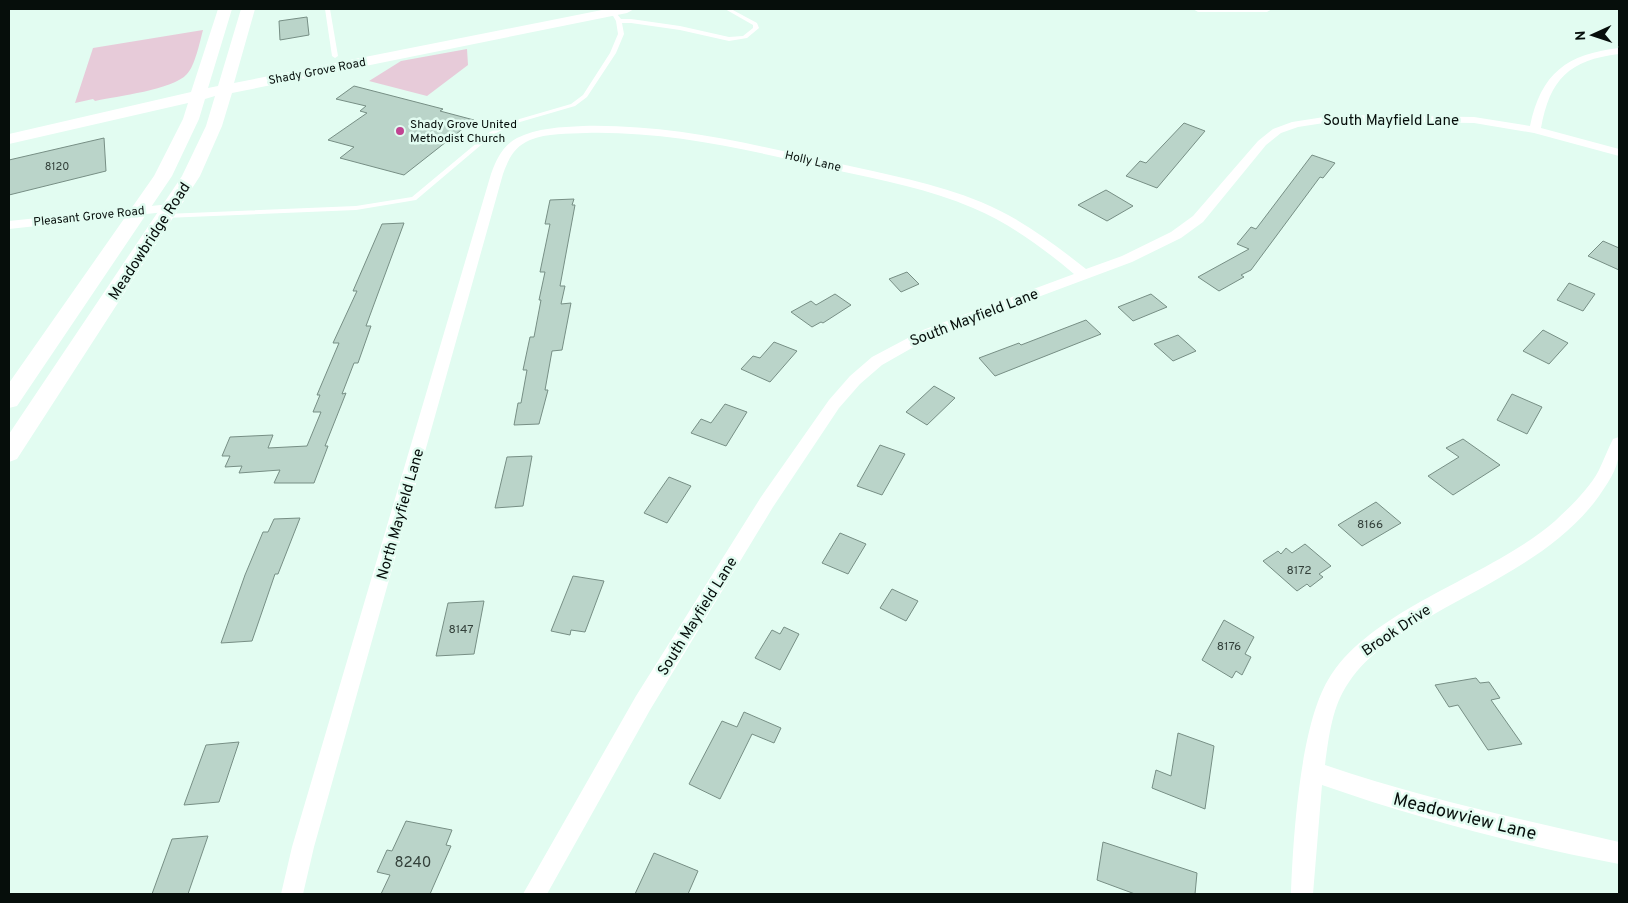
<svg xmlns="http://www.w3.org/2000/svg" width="1628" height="903" viewBox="0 0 1628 903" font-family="Overpass,sans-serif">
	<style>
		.green { fill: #e7cbd9 }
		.building { fill: #bad4c9; stroke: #778f85 }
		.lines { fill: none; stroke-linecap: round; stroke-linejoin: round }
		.service { fill: #fff; fill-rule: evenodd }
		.minor { fill: #fff; fill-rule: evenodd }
		.secondary { fill: #fff; fill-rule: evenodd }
		.poi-dot { fill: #c14492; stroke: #e2fcf1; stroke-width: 2 }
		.labels { text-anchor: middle; stroke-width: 5; stroke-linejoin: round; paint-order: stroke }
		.far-number-label { font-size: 11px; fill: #33403a }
		.far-street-label { font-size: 12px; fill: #060e0b; stroke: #e2fcf1 }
		.far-poi-label { font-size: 12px; fill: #060e0b; stroke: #e2fcf1; text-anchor: start }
		.number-label { font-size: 12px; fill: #33403a }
		.street-label { font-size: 15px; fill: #060e0b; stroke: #e2fcf1 }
		.near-number-label { font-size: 15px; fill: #33403a }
		.near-street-label { font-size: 18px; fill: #060e0b; stroke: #e2fcf1 }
	</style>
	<rect width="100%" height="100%" fill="#e2fcf1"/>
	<path class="green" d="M 203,30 C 200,41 195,66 187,74 C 173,90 117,96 95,101 L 93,99 L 75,103 L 93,48 Z
		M 467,49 L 468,65 L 427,96 L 369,81 L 401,61 Z"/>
	<path class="building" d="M 307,17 L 309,35 L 280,40 L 279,21 Z
		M 354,86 L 443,109 L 440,111 L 474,120 L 404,175 L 340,158 L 354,147 L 328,140 L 367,113 L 360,111 L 366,106 L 336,99 Z
		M 1184,123 L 1205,131 L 1157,188 L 1126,176 L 1140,161 L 1146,163 Z
		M 104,138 L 106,171 L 9,195 L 9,160 Z
		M 1312,155 L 1335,163 L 1323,178 L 1320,177 L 1251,270 L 1241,275 L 1244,277 L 1219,291 L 1198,277 L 1249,249 L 1237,244 L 1251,227 L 1256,229 Z
		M 1106,190 L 1133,206 L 1107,221 L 1078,205 Z
		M 574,199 L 572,205 L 575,205 L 560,286 L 565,286 L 561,304 L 571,303 L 562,350 L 552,351 L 545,390 L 548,390 L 539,424 L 514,425 L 518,403 L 521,403 L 527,370 L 523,370 L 530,337 L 534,337 L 541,300 L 539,300 L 545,272 L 540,272 L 550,224 L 545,224 L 550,200 Z
		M 404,223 L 366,326 L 371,326 L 358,363 L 354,363 L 342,394 L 346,393 L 325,446 L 328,446 L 314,483 L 274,483 L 280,470 L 239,473 L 242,466 L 225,467 L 230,456 L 222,456 L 230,437 L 273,435 L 268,448 L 307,446 L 321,412 L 313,412 L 320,395 L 317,395 L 339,343 L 333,343 L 357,291 L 353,291 L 382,224 Z
		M 1603,241 L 1619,248 L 1619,270 L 1588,256 Z
		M 907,272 L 919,284 L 901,292 L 889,279 Z
		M 1569,283 L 1595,294 L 1583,311 L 1557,300 Z
		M 835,294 L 851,305 L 823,323 L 821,322 L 812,327 L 791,312 L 811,301 L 816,305 Z
		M 1151,294 L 1167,307 L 1133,321 L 1118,307 Z
		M 1086,320 L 1101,334 L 995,376 L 979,358 L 1019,343 L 1021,345 Z
		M 1543,330 L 1568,343 L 1549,364 L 1523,351 Z
		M 1178,335 L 1196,351 L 1173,361 L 1154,344 Z
		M 774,342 L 797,351 L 770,382 L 741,369 L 753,356 L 760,358 Z
		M 934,386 L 955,398 L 927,425 L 906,412 Z
		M 1512,394 L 1542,407 L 1527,434 L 1497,420 Z
		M 725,404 L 747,412 L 726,446 L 691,433 L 701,419 L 711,423 Z
		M 1463,439 L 1500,465 L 1453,495 L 1428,476 L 1459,457 L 1446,448 Z
		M 880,445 L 905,454 L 882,495 L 857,486 Z
		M 532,456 L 523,506 L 495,508 L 507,457 Z
		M 669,477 L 691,486 L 667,523 L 644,513 Z
		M 1376,502 L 1401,523 L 1362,546 L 1338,525 Z
		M 300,518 L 278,574 L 275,574 L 252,641 L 221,643 L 245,575 L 263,532 L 268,532 L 274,519 Z
		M 840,533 L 866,544 L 848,574 L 822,563 Z
		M 1305,544 L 1331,566 L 1319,574 L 1323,577 L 1310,587 L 1307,584 L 1297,591 L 1263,561 L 1278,551 L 1281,554 L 1286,548 L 1292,553 Z
		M 573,576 L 604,581 L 585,632 L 571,630 L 570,635 L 551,631 Z
		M 892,589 L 918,601 L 906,621 L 880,608 Z
		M 484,601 L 474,654 L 436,656 L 448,603 Z
		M 1224,620 L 1254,637 L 1245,654 L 1251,657 L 1242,675 L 1236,671 L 1232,678 L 1202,660 Z
		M 784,627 L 799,634 L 780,670 L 755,658 L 772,630 L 780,634 Z
		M 1476,678 L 1480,683 L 1489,682 L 1500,698 L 1491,700 L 1522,744 L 1488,750 L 1458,705 L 1449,707 L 1435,685 Z
		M 744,712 L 781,728 L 774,743 L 752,734 L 720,799 L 689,784 L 722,721 L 737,727 Z
		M 1178,733 L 1214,746 L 1205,809 L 1152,788 L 1156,770 L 1171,776 Z
		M 239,742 L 219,802 L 184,805 L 206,745 Z
		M 406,821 L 452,830 L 446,845 L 451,846 L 430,894 L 381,894 L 390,875 L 377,872 L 387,850 L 392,851 Z
		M 208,836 L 188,894 L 152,894 L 172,839 Z
		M 1103,842 L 1197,873 L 1195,894 L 1135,894 L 1097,880 Z
		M 654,853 L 698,871 L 688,894 L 635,894 Z"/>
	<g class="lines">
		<path class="service" d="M 325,9 L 330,9 L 338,56 L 335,58 L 332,56 Z
			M 609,9 L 613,9 L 621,19 L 631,19 L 680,26 L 729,37 L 743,36 L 753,28 L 753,25 L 725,9 L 731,9 L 757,23 L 759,28 L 747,38 L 729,41 L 680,30 L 631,23 L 622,23 L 624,34 L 616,53 L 587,97 L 575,106 L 520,122 L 494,134 L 416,200 L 356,210 L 165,218 L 162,216 L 165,214 L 356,206 L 412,197 L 490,132 L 516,120 L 571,104 L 583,95 L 610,53 L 618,34 L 616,21 Z"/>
		<path class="minor" d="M 1193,9 L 1272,9 L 1267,12 L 1198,12 Z
			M 1619,48 L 1619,54 C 1569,60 1550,79 1541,128 L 1619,149 L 1619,156 L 1534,133 L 1474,123 L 1337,121 L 1298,127 L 1281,133 L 1266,145 L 1203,222 L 1181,238 L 1132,262 L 933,336 L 882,365 L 860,384 L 839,408 L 773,507 L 650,710 L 547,894 L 523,894 L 636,696 L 761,497 L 829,400 L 850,376 L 872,357 L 923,330 L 1074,274 C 1043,248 1011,224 973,208 C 929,189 882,180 835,170 C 753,151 671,131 586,133 C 568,134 547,133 530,140 C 514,147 509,158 503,174 L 314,847 L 303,894 L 281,894 L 292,847 L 491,174 C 496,160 502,146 517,138 C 537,128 561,127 583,126 C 670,124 752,144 836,163 C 885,174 935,183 981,202 C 1020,218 1053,243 1086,269 L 1122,256 L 1171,232 L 1193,216 L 1258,141 L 1273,129 L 1292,122 L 1337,115 L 1474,117 L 1530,126 C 1541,73 1567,54 1619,48 Z
			M 170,204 L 174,205 L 176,208 L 174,211 L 9,229 L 9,221 Z
			M 1619,437 C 1621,463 1614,474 1599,496 C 1559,552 1490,582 1431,616 C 1401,634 1369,652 1349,682 C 1332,706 1329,736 1325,765 C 1421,798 1520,819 1619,842 L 1619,864 C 1519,845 1419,819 1322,785 L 1313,894 L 1291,894 C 1293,838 1300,727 1328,680 C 1369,609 1491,577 1555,521 C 1571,506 1589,489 1599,470 C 1604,459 1608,449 1613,439 Z"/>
		<path class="secondary" d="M 218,9 L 232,9 L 208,88 L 218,86 L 241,9 L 255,9 L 234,83 L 607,9 L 634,9 L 627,13 L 232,93 L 222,126 L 200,176 L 17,459 L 9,462 L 9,434 L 182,176 L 206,126 L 215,96 L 205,99 L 199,119 L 172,176 L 17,406 L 9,408 L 9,383 L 154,176 L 183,119 L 188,103 L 9,144 L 9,134 L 191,92 Z"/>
	</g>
	<circle class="poi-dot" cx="400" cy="131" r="5"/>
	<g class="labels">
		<g class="far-number-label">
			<text x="57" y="170">8120</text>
		</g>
		<g class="far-street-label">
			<text transform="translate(317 71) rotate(-11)" y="4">Shady Grove Road</text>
			<text transform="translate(813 161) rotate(13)" y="4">Holly Lane</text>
			<text transform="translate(89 216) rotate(-6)" y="4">Pleasant Grove Road</text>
		</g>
		<g class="far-poi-label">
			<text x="410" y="128">Shady Grove United<tspan x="410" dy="14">Methodist Church</tspan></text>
		</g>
		<g class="number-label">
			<text x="1370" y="528">8166</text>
			<text x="1299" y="574">8172</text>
			<text x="461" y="633">8147</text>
			<text x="1229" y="650">8176</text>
		</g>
		<g class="street-label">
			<text x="1391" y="125">South Mayfield Lane</text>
			<text transform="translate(149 241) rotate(-57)" y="5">Meadowbridge Road</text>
			<text transform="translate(974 317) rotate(-21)" y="5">South Mayfield Lane</text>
			<text transform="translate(400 514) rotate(-74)" y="5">North Mayfield Lane</text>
			<text transform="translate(697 616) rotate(-58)" y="5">South Mayfield Lane</text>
			<text transform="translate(1396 630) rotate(-34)" y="5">Brook Drive</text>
		</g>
		<g class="near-number-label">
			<text x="413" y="867">8240</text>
		</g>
		<g class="near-street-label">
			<text transform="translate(1465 816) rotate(14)" y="6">Meadowview Lane</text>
		</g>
	</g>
	<rect width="1628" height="903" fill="none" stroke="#060e0b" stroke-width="20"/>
	<g transform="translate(1593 35) rotate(267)" stroke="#e2fcf1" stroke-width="4" paint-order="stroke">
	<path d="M0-4L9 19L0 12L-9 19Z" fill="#060e0b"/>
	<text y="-8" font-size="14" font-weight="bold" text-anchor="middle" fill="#060e0b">N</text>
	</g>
</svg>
